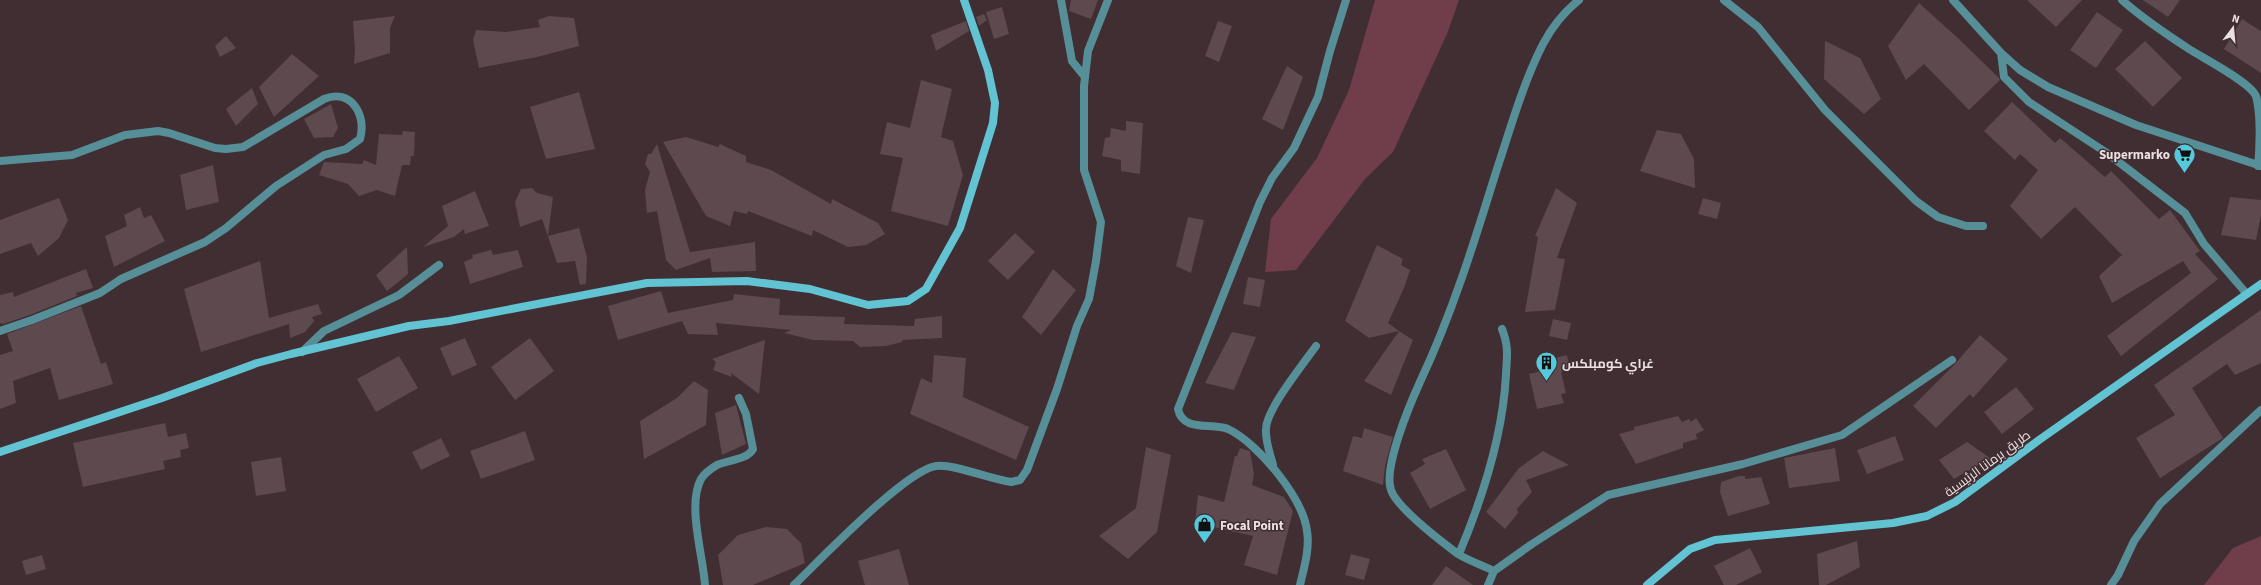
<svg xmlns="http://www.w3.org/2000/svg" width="2261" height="585" viewBox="0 0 2261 585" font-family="'Source Sans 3',Cairo,sans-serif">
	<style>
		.green { fill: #703d4a }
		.building { fill: #5d494e }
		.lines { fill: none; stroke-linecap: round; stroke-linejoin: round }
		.lane { stroke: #568f98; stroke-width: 8 }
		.street { stroke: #568f98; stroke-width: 8 }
		.secondary { stroke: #62c3d2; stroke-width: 8 }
		.labels { text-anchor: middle; stroke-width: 3; stroke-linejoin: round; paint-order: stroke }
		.poi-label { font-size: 13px; font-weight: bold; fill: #ecdfe2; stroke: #402e32; text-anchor: start }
		.street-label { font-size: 13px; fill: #ecdfe2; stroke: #402e32 }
	</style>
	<rect width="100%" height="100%" fill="#402e32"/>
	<path class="green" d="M 1375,0 L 1459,0 L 1447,34 L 1393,152 L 1365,179 L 1296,270 L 1265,272 L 1271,219 L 1317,158 L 1349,90 Z
		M 2261,536 L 2261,585 L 2204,585 L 2233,548 Z"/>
	<path class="building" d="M 1071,0 L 1098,0 L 1091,19 L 1069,11 Z
		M 2027,0 L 2082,0 L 2056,27 Z
		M 2143,0 L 2180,0 L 2168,17 Z
		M 1919,3 L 1960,40 L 1999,78 L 2000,80 L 1969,110 L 1924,64 L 1906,80 L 1888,46 Z
		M 1002,7 L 1009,34 L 994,39 L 986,12 Z
		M 2097,12 L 2123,30 L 2096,68 L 2070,50 Z
		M 984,14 L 987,20 L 979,26 L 976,17 Z
		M 395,16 L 390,28 L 390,53 L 354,64 L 355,50 L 353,21 Z
		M 549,16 L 574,18 L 579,46 L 537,57 L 479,68 L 473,40 L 476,30 L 506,32 L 540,27 L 538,20 Z
		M 2242,19 L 2261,31 L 2261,73 L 2224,49 Z
		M 966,21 L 969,31 L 936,51 L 931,35 Z
		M 1218,21 L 1232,26 L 1219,62 L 1205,56 Z
		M 226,36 L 236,48 L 220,57 L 215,46 Z
		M 1825,41 L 1860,58 L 1881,99 L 1864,114 L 1824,79 Z
		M 2145,41 L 2182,78 L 2153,107 L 2115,69 Z
		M 292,54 L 319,76 L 274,117 L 259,87 Z
		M 1287,66 L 1303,77 L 1283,130 L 1262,119 Z
		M 921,80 L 952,89 L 941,137 L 953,141 L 963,175 L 948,226 L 891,211 L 903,158 L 880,154 L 887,122 L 910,128 Z
		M 252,88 L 258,104 L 236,126 L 226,109 Z
		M 579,92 L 595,149 L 546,159 L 530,107 Z
		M 2012,102 L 2055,143 L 2060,138 L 2105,177 L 2111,171 L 2159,219 L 2170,210 L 2200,251 L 2195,254 L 2218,279 L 2121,356 L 2107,336 L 2191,273 L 2183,261 L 2112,303 L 2099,276 L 2122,255 L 2075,207 L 2041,239 L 2010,206 L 2038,170 L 2020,154 L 2015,160 L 1984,131 Z
		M 331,104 L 338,128 L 333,137 L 314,138 L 304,119 Z
		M 1126,121 L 1143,123 L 1140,174 L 1121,171 L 1121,160 L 1102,156 L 1105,138 L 1110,137 L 1111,128 L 1126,131 Z
		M 1657,130 L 1681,134 L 1694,159 L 1695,188 L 1640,171 Z
		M 403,131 L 415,132 L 414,156 L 411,156 L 410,165 L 402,165 L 395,196 L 377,190 L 359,196 L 348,184 L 319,175 L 324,162 L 362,164 L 364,160 L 376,165 L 379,134 L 402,135 Z
		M 686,137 L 718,147 L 720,144 L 746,156 L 746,162 L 771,170 L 831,204 L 832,199 L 878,223 L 885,234 L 866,245 L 848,247 L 813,230 L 812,236 L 748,211 L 747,214 L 734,211 L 730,226 L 706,216 L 663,142 Z
		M 657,144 L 690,252 L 755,242 L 756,271 L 712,272 L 710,258 L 676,270 L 666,260 L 657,211 L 647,213 L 645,190 L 650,172 L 645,164 L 648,154 L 651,154 Z
		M 213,165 L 219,202 L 186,210 L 180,175 Z
		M 532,188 L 537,193 L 553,197 L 548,236 L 579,228 L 587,257 L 586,284 L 580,285 L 575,261 L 557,263 L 542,219 L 520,227 L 515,202 L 521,189 Z
		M 1556,188 L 1577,203 L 1557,258 L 1565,259 L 1555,310 L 1525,312 L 1538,237 L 1535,236 Z
		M 475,191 L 489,226 L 465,234 L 464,229 L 454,237 L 423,247 L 448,226 L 442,206 Z
		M 2230,197 L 2261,200 L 2261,215 L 2256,240 L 2221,235 Z
		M 59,198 L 68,220 L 59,238 L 38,256 L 31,243 L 0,254 L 0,220 Z
		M 1703,198 L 1721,203 L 1717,219 L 1698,214 Z
		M 140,207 L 144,218 L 151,215 L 165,241 L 114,267 L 105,236 L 127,226 L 124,215 Z
		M 1188,217 L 1204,220 L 1191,273 L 1176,266 Z
		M 1015,233 L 1035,252 L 1008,280 L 988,261 Z
		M 1377,245 L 1403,259 L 1401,265 L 1410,270 L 1404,288 L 1388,323 L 1399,331 L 1369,338 L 1345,321 Z
		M 407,247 L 408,274 L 387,291 L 376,275 Z
		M 491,250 L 493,255 L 518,250 L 523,267 L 470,284 L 464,262 L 473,258 L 472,255 Z
		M 260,261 L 269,318 L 318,304 L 322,314 L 312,317 L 314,321 L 305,332 L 290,338 L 289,324 L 201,352 L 184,289 Z
		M 86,269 L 93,288 L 76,293 L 77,296 L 30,315 L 3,324 L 0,323 L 0,295 L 13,292 L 14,297 Z
		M 1053,269 L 1076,290 L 1041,335 L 1022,317 Z
		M 1248,277 L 1265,280 L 1260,307 L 1243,304 Z
		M 661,291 L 668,313 L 733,300 L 734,294 L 780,299 L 779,315 L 845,317 L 844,324 L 914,326 L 915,319 L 942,316 L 942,338 L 902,340 L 902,342 L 886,346 L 860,347 L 853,341 L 813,340 L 784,333 L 791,330 L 716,323 L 718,335 L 688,334 L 682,321 L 618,340 L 608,306 Z
		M 81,306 L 101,364 L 106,362 L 113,384 L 59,400 L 50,368 L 13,381 L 16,403 L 0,409 L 0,355 L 13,351 L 7,334 Z
		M 2261,310 L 2261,363 L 2235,375 L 2227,364 L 2192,388 L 2223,438 L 2160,478 L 2136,438 L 2175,415 L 2154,385 Z
		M 1553,319 L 1571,323 L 1567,340 L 1549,336 Z
		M 1399,331 L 1413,340 L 1391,395 L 1364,381 Z
		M 1232,332 L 1256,337 L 1234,390 L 1205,383 Z
		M 1980,335 L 2008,359 L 1973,398 L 1970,394 L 1936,428 L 1913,406 L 1955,364 Z
		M 465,338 L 477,365 L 452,376 L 440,348 Z
		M 530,338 L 554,371 L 515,400 L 491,367 Z
		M 765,340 L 759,394 L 731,373 L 732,377 L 713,370 L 716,362 L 712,359 Z
		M 934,355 L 966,358 L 963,397 L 1029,427 L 1016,460 L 910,414 L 921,378 L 932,383 Z
		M 1567,355 L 1570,370 L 1561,372 L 1566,393 L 1561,394 L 1564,403 L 1537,409 L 1529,374 L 1545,370 L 1543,361 Z
		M 399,356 L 418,388 L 376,412 L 357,379 Z
		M 694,381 L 708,390 L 706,425 L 644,459 L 640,421 L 677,398 Z
		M 2016,387 L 2034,409 L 2002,434 L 1984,412 Z
		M 736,405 L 746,444 L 722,455 L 715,413 Z
		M 1678,416 L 1682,422 L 1689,419 L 1691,422 L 1696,418 L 1704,430 L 1696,434 L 1697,439 L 1683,443 L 1683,448 L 1636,464 L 1619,434 L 1634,430 L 1634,427 Z
		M 165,423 L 168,437 L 186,433 L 189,448 L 180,450 L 181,457 L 163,461 L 165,469 L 83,487 L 73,443 Z
		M 1364,428 L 1393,437 L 1385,466 L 1383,485 L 1343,471 L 1353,436 L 1362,438 Z
		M 525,431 L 535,460 L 481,479 L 470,451 Z
		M 1895,436 L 1904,460 L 1867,474 L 1857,450 Z
		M 441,438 L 450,456 L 421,470 L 412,452 Z
		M 1967,442 L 1990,458 L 1954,479 L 1939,460 Z
		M 1146,447 L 1171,455 L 1157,532 L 1128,559 L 1099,536 L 1136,508 Z
		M 1240,448 L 1250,451 L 1254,474 L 1252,485 L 1284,497 L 1293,511 L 1277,575 L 1244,565 L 1253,536 L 1195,523 L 1198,495 L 1224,502 L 1235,456 L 1237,456 Z
		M 1835,448 L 1840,481 L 1789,488 L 1784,458 Z
		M 1446,449 L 1466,490 L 1430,509 L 1410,473 L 1425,464 L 1422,459 Z
		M 1543,451 L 1569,465 L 1526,480 L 1532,492 L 1517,509 L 1518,513 L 1505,529 L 1486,512 L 1519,468 Z
		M 281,457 L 286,491 L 256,496 L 251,462 Z
		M 1739,476 L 1745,476 L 1745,479 L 1761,477 L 1770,504 L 1728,516 L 1720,492 L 1721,482 Z
		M 766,527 L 787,529 L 801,543 L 805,563 L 753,585 L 723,585 L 718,555 L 738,535 Z
		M 1857,541 L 1860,567 L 1826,585 L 1819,585 L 1817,554 Z
		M 1750,548 L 1762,572 L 1736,585 L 1724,585 L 1714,566 Z
		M 899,549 L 909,585 L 865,585 L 858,561 Z
		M 1351,554 L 1370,559 L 1364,580 L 1345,575 Z
		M 42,555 L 46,569 L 26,575 L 22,561 Z
		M 1446,566 L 1473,585 L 1432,585 Z"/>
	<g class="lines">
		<path class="lane" d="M 1273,465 C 1270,453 1265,441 1266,428 C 1267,409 1303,364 1316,346"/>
		<path class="street" d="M 1061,0 L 1072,61 L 1085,77
			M 1724,0 L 1758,27 L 1825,110 L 1916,201 L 1938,217 L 1966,226 L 1983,226
			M 1953,0 L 2001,53 L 2020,70 L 2048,87 L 2136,125 L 2261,166
			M 2122,0 C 2142,18 2166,34 2189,49 C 2203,58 2250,82 2256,96 C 2261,113 2260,147 2258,166
			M 2001,53 L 2004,77 L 2029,102 L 2107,153 L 2185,213 L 2204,244 L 2246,293
			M 0,161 L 72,155 L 125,135 L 158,131 L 169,133 L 215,148 L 226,149 L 243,147 L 324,99 C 351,88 367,115 360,139 L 346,149 L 324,155 L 276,186 L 226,228 L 205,242 L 121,279 L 100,293 L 32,320 L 0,331
			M 302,352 L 324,331 L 399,295 L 439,265
			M 1459,554 C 1483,497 1503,436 1506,374 C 1507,356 1509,347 1502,329
			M 1494,571 C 1482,565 1469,561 1458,554 C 1442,542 1397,508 1391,490 C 1383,468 1410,404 1420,382 C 1452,314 1474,243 1496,172 C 1510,130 1523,83 1543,44 C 1552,27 1564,12 1579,0
			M 705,585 C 703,555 687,505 701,479 C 704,474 712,468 717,465 C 728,460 747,460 753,449 L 746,414 L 739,398
			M 794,585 C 820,560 906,470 936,466 C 955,464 989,479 1011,482 L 1020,480 L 1027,470 L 1057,389 L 1077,326 L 1089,299 L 1096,261 L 1101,222 L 1084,170 L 1084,86 L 1088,51 L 1108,0
			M 1300,585 C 1304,568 1310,548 1307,531 C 1303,498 1258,443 1228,429 C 1212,422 1183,433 1178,409 L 1260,202 L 1272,178 L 1294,148 L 1318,97 L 1330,51 L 1346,0
			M 1488,585 L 1494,571 L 1532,544 L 1608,495 L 1743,464 L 1842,435 L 1952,360
			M 2111,585 L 2118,575 L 2134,541 L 2160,504 L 2261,410"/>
		<path class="secondary" d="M 0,452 L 162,398 L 257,363 L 291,354 L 409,326 L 449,321 L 647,283 L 747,281 L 810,289 L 868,305 L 908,301 L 926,289 L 960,228 L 993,123 L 995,103 L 988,70 L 964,0
			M 1647,585 L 1690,549 L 1715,540 L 1893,523 L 1927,516 L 1955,502 L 2039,440 L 2261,284"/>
	</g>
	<defs>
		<symbol id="supermarket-pin" viewBox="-11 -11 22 30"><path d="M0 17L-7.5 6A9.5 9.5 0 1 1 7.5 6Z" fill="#54cadc" stroke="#402e32"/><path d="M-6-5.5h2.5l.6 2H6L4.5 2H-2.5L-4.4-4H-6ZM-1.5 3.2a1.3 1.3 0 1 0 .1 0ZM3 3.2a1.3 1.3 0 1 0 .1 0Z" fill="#111"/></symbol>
		<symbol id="building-pin" viewBox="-11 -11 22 30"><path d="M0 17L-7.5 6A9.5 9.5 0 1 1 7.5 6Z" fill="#54cadc" stroke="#402e32"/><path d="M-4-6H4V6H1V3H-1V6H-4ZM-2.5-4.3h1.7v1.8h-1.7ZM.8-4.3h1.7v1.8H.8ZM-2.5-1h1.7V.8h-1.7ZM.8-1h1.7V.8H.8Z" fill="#111"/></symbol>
		<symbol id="shop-pin" viewBox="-11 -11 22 30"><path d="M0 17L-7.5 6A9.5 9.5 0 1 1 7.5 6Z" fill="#54cadc" stroke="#402e32"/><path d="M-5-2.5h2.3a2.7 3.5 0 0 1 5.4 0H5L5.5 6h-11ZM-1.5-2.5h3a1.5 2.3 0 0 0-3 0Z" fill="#111"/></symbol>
	</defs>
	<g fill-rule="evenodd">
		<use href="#supermarket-pin" x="2172" y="142" width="25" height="34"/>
		<use href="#building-pin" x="1534" y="350" width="25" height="34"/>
		<use href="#shop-pin" x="1192" y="512" width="25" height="34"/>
	</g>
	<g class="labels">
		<g class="poi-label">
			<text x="2170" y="159" text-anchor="end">Supermarko</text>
			<text x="1562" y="368">غراي كومبلكس</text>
			<text x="1220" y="530">Focal Point</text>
		</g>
		<g class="street-label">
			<text transform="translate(1987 463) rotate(-36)" y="5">طريق برمانا الرئيسية</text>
		</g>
	</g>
	<g transform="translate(2233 28) rotate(16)" stroke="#402e32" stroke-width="3" paint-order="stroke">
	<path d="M0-3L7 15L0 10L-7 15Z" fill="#ecdfe2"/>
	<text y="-6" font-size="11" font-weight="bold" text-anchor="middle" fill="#ecdfe2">N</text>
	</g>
</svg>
